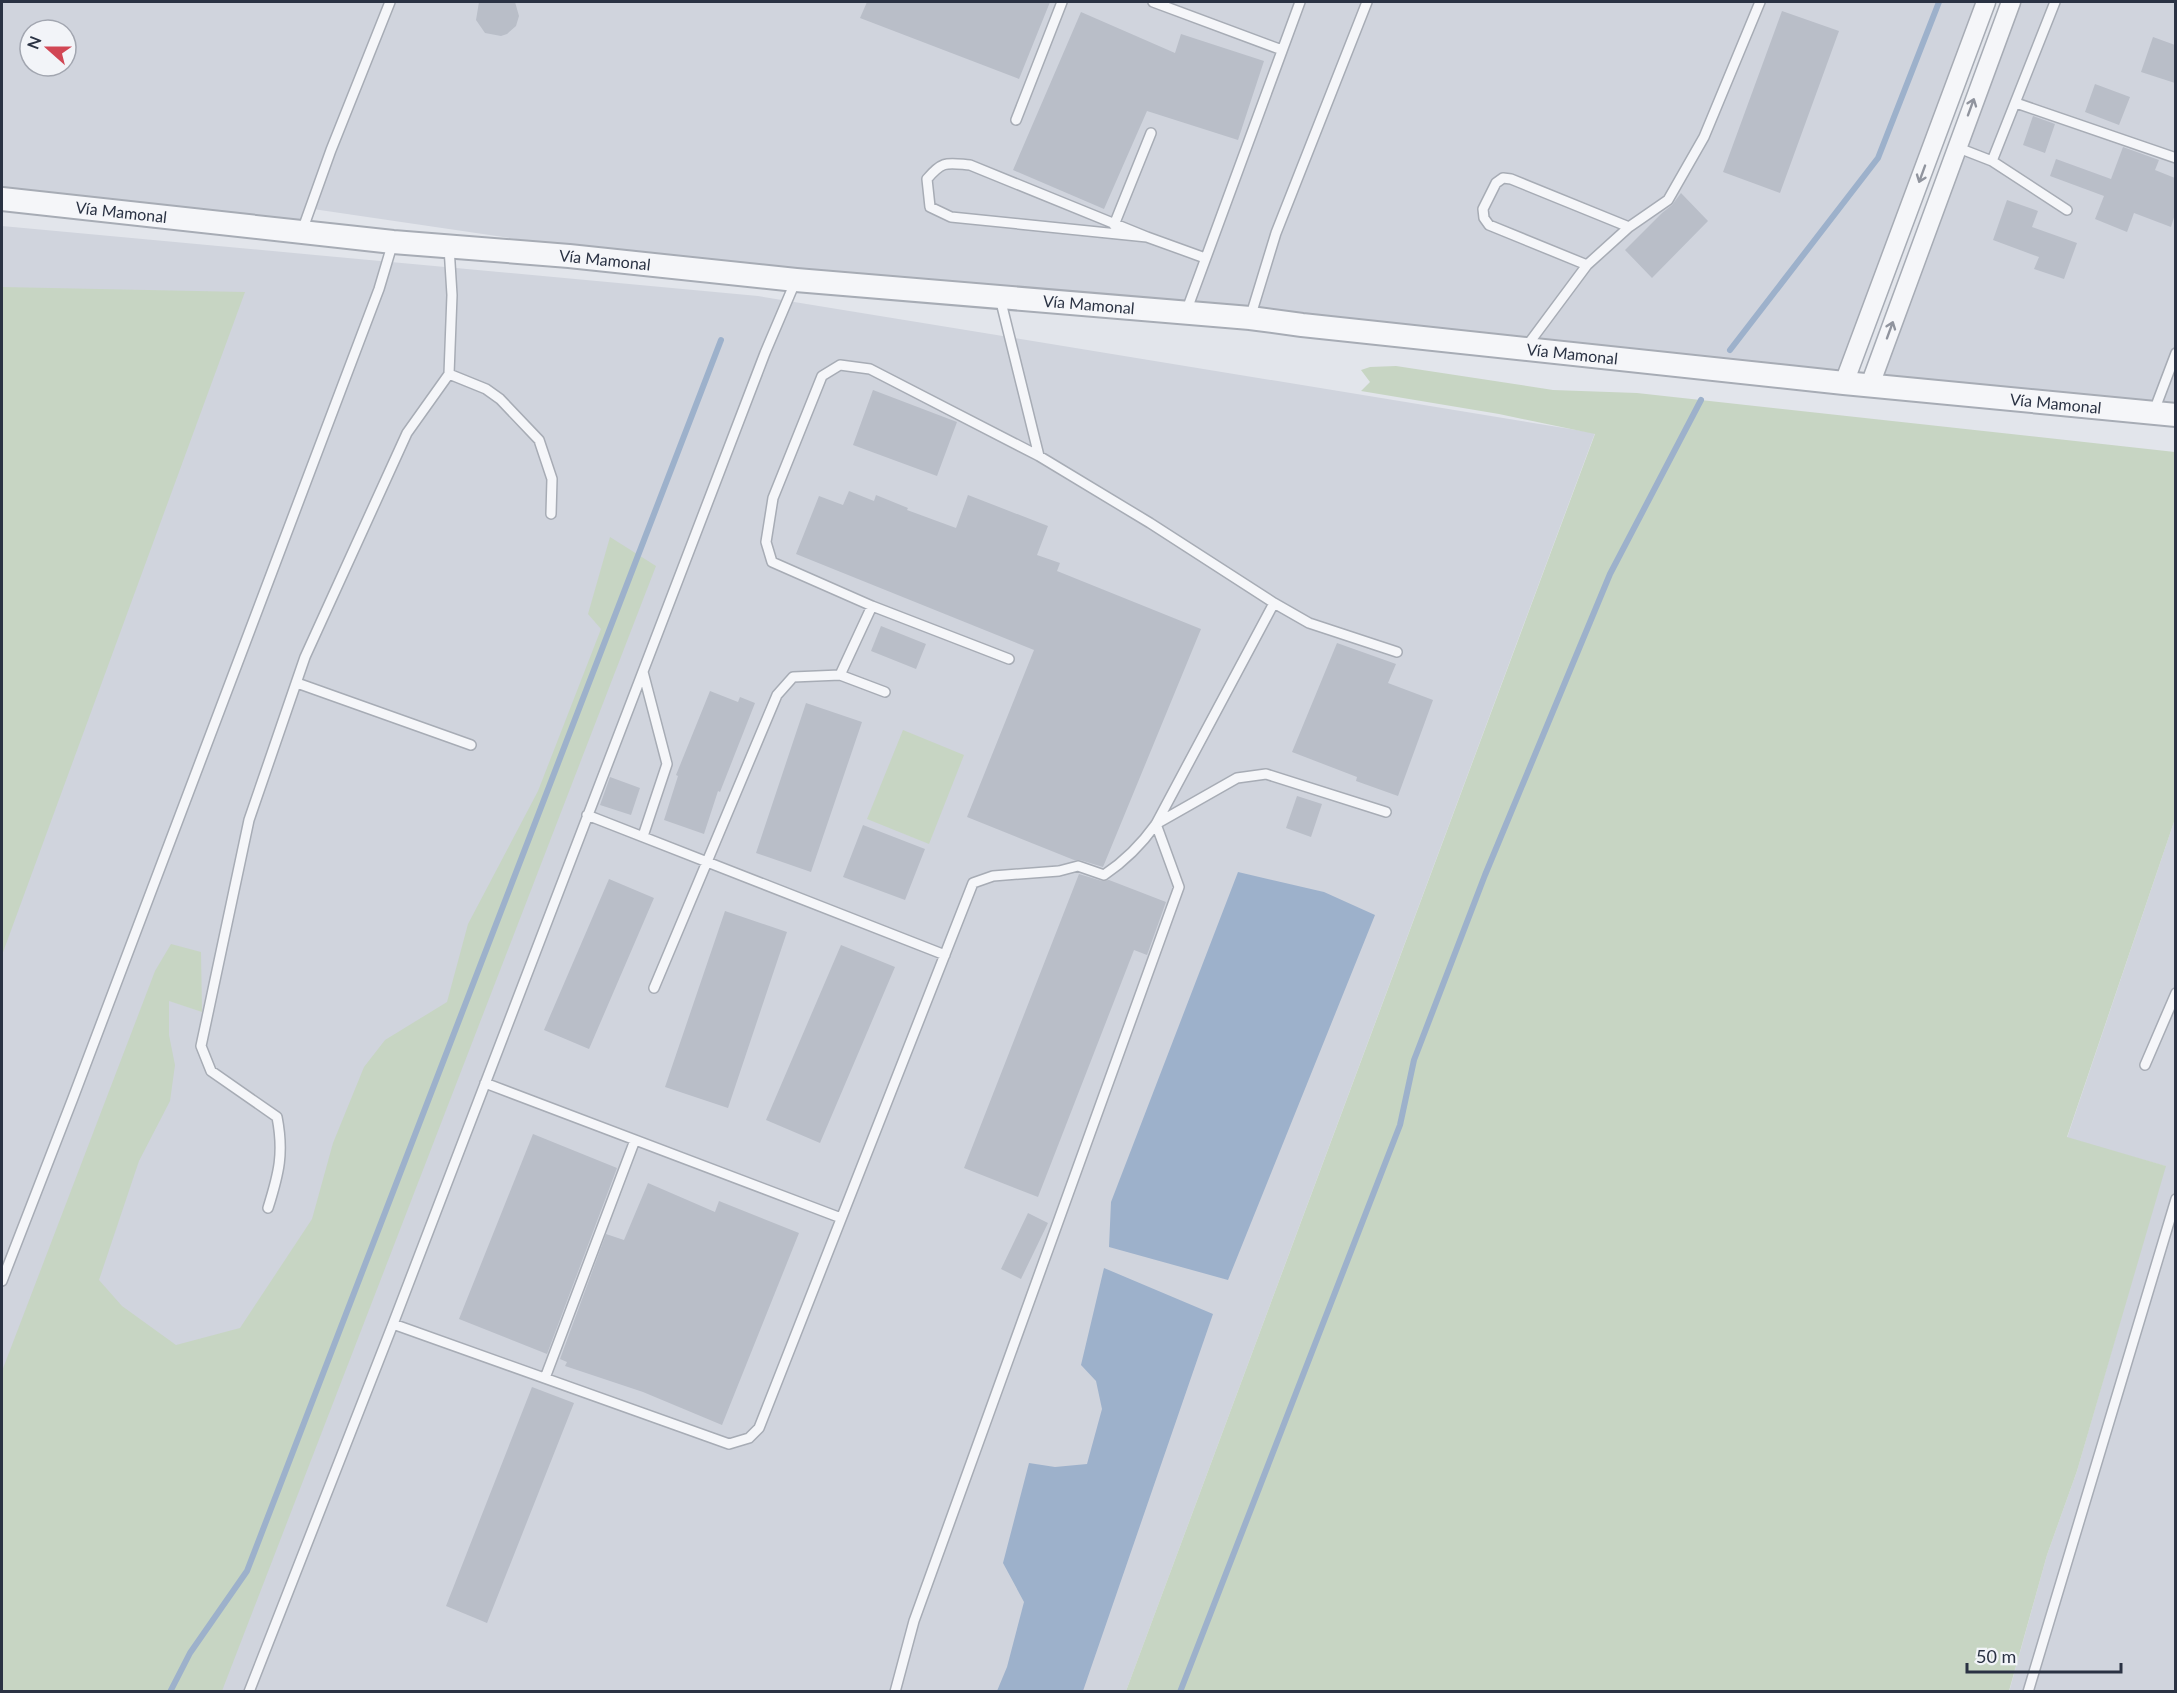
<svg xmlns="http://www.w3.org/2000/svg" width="2177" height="1693" viewBox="0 0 2177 1693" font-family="Lato,sans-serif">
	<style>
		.built { fill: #d0d4dd; fill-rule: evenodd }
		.green { fill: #c7d5c3 }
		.water { fill: #9db1cb }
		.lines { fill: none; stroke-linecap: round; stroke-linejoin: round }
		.stream { stroke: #9db1cb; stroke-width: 6 }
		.building { fill: #b9bec8 }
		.service-casing { stroke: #a7acb5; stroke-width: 12 }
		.minor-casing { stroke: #a7acb5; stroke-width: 21 }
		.tertiary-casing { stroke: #a7acb5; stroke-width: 26 }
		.service { stroke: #f5f6f9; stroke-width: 9 }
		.minor { stroke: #f5f6f9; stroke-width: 18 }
		.tertiary { stroke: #f5f6f9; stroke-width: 22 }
		.oneway { stroke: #90949e }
		.labels { text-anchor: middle; stroke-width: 4.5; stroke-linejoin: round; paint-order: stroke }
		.street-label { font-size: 16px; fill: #2a3243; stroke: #f2f4f8 }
	</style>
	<rect width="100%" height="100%" fill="#e2e5eb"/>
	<path class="built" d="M 2,2 L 1982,2 L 1837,374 L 796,280 L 313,209 L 301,233 L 2,199 ZM 30,30 L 66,30 L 66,66 L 30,66 Z
		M 2014,2 L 2175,2 L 2175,415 L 1870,385 Z
		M 2,226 L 758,296 L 1595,433 L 1126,1691 L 2,1691 Z
		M 2175,819 L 2175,1691 L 2009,1692 L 2047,1555 L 2077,1471 L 2165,1166 L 2067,1138 Z"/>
	<path class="green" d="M 2,287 L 245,292 L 2,955 Z
		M 1396,366 L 1553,390 L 1637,393 L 2175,452 L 2175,819 L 2067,1137 L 2166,1166 L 2077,1471 L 2047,1555 L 2009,1691 L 1126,1691 L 1595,434 L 1499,414 L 1361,391 L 1370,382 L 1361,370 L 1370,367 Z
		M 610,537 L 656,566 L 222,1691 L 2,1691 L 2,1371 L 155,971 L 171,944 L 201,952 L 202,1012 L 169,1001 L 169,1035 L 175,1065 L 170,1101 L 139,1161 L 99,1280 L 122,1306 L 176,1345 L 240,1328 L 312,1219 L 333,1143 L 364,1067 L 385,1040 L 447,1002 L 468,924 L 538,791 L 601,629 L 588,614 Z
		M 903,730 L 964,755 L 929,844 L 867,819 Z"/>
	<path class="water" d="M 1238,872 L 1324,892 L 1375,915 L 1228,1280 L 1109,1247 L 1111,1202 Z
		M 1104,1268 L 1213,1314 L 1083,1691 L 997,1691 L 1007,1667 L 1024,1602 L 1003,1563 L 1029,1463 L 1055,1467 L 1087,1464 L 1102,1409 L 1096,1381 L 1081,1365 Z"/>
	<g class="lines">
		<path class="stream" d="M 1730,350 L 1878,158 L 1939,2
			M 170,1692 L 190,1653 L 247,1571 L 721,340
			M 1180,1692 L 1400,1125 L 1414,1060 L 1485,875 L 1610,574 L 1701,400"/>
	</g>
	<path class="building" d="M 479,2 L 515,2 L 519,16 L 516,26 L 507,34 L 501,36 L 485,33 L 476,20 Z
		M 867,2 L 1050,2 L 1019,79 L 860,18 Z
		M 1782,11 L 1839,31 L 1780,193 L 1723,172 Z
		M 1081,12 L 1175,53 L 1181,34 L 1264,61 L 1238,140 L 1147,111 L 1104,209 L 1013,170 Z
		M 2153,37 L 2175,45 L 2175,83 L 2141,72 Z
		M 2095,84 L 2130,97 L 2119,125 L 2085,112 Z
		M 2033,116 L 2055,124 L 2045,153 L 2023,145 Z
		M 2123,147 L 2159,160 L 2155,170 L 2175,178 L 2175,214 L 2171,227 L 2134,213 L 2127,232 L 2095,219 L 2104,196 L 2050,176 L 2056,159 L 2111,179 Z
		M 1681,193 L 1708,221 L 1652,278 L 1625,250 L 1662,213 L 1672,205 Z
		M 2007,200 L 2038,211 L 2032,227 L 2077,243 L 2064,279 L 2034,269 L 2039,257 L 1993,240 Z
		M 873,390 L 957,422 L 937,476 L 853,445 Z
		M 849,491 L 874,501 L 876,495 L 908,508 L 907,510 L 956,528 L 968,495 L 1048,526 L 1037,555 L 1060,563 L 1057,571 L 1201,629 L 1103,867 L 1080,860 L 1074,860 L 967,817 L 1034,650 L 796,554 L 819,496 L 843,505 Z
		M 881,626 L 926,644 L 916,669 L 871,651 Z
		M 1337,643 L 1396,664 L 1388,683 L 1433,700 L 1398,796 L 1356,781 L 1357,777 L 1292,752 Z
		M 710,691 L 738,702 L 740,697 L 755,703 L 720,792 L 718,791 L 704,834 L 664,820 L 678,776 L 676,775 Z
		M 806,703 L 862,722 L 811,872 L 756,853 Z
		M 610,777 L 640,788 L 631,815 L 600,805 Z
		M 1297,796 L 1322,804 L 1311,837 L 1286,828 Z
		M 863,825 L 925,849 L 905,900 L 843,877 Z
		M 1079,874 L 1102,881 L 1109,880 L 1166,902 L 1147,955 L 1134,950 L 1038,1197 L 964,1168 Z
		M 609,879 L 654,898 L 589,1049 L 544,1030 Z
		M 725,911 L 787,932 L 728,1108 L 665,1087 Z
		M 841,945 L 895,967 L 820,1143 L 766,1120 Z
		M 533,1134 L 617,1168 L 547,1354 L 459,1319 Z
		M 648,1183 L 715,1212 L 719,1201 L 799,1233 L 722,1425 L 643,1392 L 565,1366 L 567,1362 L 560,1359 L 606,1234 L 624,1240 Z
		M 1028,1213 L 1048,1223 L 1021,1279 L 1001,1269 Z
		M 532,1387 L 574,1403 L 487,1623 L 446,1606 Z"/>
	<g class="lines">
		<defs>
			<path id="service" d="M 1153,2 L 1282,50
				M 2016,103 L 2176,158
				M 1016,120 L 1062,2
				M 1956,147 L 1992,161 L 2055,2
				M 1992,161 L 2067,210
				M 1114,225 L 1151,133
				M 302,231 L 331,150 L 390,2
				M 1147,237 L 970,165 C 947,163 943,160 927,179 L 930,207 L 951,217 L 1147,237 L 1205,258
				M 449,247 L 452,295 L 449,374 L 486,389 L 500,399 L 539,440 L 552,479 L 551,514
				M 1587,265 L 1489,225 L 1484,218 L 1483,209 L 1496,183 L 1503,178 L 1511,179 L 1629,227
				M 1000,298 L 1039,456
				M 1186,312 L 1300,2
				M 1250,318 L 1276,233 L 1367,2
				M 1526,347 L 1587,265 L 1629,227 L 1668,200 L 1704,137 L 1760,2
				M 2154,411 L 2176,353
				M 1274,603 L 1309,623 L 1397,652
				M 643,672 L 667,764 L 643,836
				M 840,675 L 885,692
				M 297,683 L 471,745
				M 587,815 L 945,955
				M 654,988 L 777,695 L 793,677 L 840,675 L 872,606
				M 2145,1065 L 2176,993
				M 485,1083 L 841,1218
				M 268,1208 C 279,1173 284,1153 277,1117 L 211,1071 L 201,1046 L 249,820 L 305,657 L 407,433 L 449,374
				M 2,1281 L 73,1098 L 379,289 L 393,242
				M 393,1324 L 729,1444 L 749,1438 L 759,1428 L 973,883 L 993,876 L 1059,871 L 1078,866 L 1104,875 C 1125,861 1141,845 1156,824 L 1274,603 L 1150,523 L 1039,456 L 870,369 L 840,365 L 822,376 L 773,498 L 766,542 L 772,562 L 872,606 L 1009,659
				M 545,1378 L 635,1140
				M 249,1692 L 393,1324 L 765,353 L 796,280
				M 895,1692 L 914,1621 L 1179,887 L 1156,824 L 1237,778 L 1266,774 L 1386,812
				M 2028,1692 L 2176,1199"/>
			<path id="minor" d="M 1844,383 L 1986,2
				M 1870,385 L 2011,2"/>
			<g id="tertiary">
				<path id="s1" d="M 2,199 L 393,242 L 569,256 L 796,280 L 1250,318 L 1302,325 L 1844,383 L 2176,415"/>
			</g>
		</defs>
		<use href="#service" class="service-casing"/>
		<use href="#minor" class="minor-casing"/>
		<use href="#tertiary" class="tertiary-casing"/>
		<use href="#service" class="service"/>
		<use href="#minor" class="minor"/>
		<use href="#tertiary" class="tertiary"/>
	</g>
	<defs><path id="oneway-shaft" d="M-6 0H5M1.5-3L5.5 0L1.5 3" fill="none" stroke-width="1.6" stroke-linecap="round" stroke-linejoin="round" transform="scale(1.5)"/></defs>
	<g class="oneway">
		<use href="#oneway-shaft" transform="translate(1971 107) rotate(-70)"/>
		<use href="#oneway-shaft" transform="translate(1922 174) rotate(110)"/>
		<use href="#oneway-shaft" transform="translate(1890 330) rotate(-70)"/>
	</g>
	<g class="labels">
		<g class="street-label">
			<text dy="6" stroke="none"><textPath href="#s1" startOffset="120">Vía Mamonal</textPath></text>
			<text dy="6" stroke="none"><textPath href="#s1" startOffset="606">Vía Mamonal</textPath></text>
			<text dy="6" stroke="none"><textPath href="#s1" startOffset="1092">Vía Mamonal</textPath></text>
			<text dy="6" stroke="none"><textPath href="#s1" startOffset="1578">Vía Mamonal</textPath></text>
			<text dy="6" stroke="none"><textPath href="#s1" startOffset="2064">Vía Mamonal</textPath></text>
		</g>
	</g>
	<rect width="2177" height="1693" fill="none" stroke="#2a3243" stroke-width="6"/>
	<g transform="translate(48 48) rotate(291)"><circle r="28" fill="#f2f4f8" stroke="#a2a6b0" stroke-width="1.5"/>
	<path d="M0-4.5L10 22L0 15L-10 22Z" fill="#d14654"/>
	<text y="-9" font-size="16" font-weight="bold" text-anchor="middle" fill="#2a3243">N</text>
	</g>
	<path d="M1967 1663v9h154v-9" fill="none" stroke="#2a3243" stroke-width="3"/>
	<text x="1976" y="1663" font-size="18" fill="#2a3243" stroke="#f2f4f8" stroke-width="4.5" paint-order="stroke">50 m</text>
</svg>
